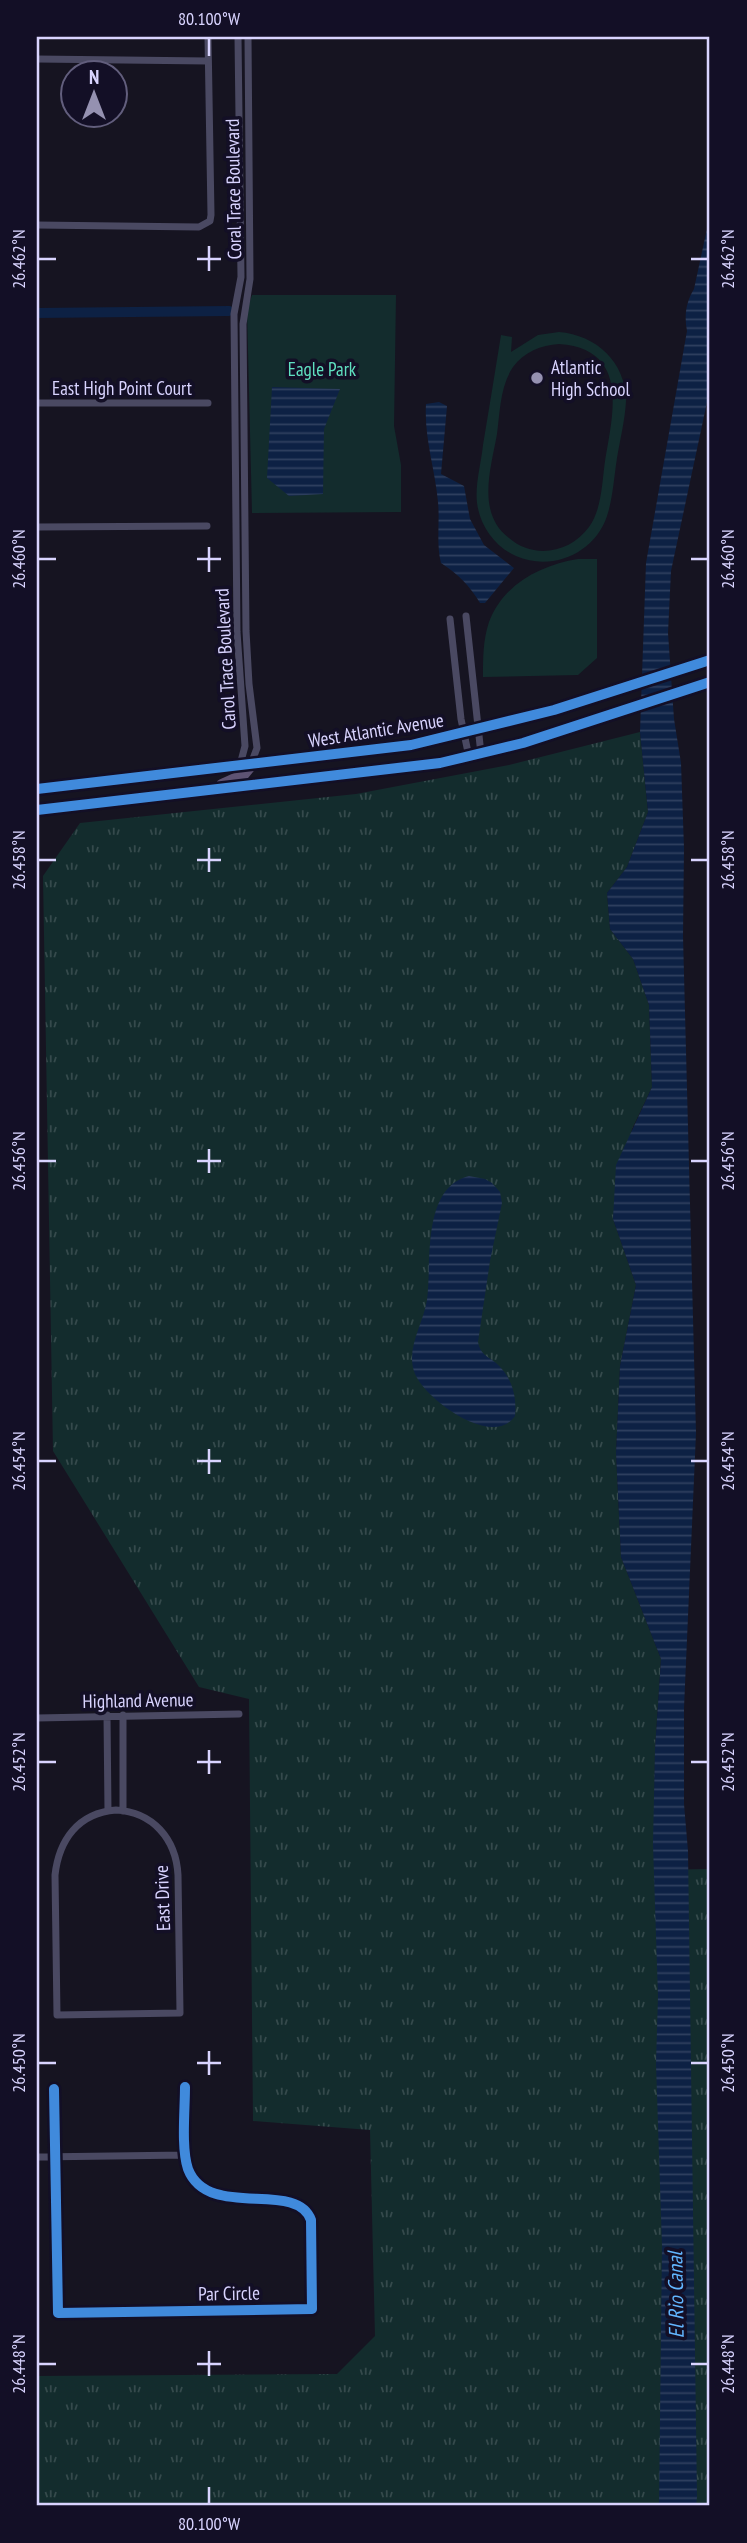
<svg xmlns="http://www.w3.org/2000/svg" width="747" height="2543" viewBox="0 0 747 2543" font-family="'PT Sans Narrow',sans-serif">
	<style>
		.grass { fill: url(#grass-tufts) }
		.green { fill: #132c2d; fill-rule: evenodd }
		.water { fill: url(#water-rules) }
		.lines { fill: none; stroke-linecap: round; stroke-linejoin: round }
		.canal { stroke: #0d2144; stroke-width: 10 }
		.street { stroke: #4a4962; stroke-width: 7 }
		.primary { stroke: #5e5373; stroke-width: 12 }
		.cycleway-casing { stroke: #130f26; stroke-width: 15 }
		.cycleway { stroke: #408adc; stroke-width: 10 }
		.ticks { fill: none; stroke: #d9d4ff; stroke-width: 2.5 }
		.poi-dot { fill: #9591b1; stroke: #130f26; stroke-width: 2.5 }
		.labels { text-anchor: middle; stroke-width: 7; stroke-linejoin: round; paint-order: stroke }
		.street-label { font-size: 19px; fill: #d9d4ff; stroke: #130f26 }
		.poi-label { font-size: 19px; fill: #d9d4ff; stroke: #130f26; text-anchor: start }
		.park-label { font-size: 19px; fill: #5fe0c0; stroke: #130f26 }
		.water-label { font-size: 21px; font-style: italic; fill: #62b6ff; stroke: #130f26 }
		.neatline { fill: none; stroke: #d9d4ff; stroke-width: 2.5 }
		.ticks-label { font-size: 18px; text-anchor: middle; fill: #d9d4ff }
	</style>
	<defs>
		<pattern id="grass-tufts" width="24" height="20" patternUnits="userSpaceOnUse" patternTransform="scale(1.75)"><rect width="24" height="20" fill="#132c2d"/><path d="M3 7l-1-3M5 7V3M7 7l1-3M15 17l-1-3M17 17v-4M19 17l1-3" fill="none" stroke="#354a4c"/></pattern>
		<pattern id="water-rules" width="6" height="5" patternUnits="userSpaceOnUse" patternTransform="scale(1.75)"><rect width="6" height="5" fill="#0d2144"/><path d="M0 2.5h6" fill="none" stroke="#304060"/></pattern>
	</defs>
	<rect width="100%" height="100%" fill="#161421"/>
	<path class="grass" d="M 640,732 L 648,812 L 627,867 L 607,893 L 610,929 L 633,959 L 649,1005 L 652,1087 L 632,1129 L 613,1219 L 636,1285 L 620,1366 L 616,1453 L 621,1557 L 661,1659 L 655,1749 L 654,1870 L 710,1869 L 710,2506 L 37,2506 L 37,2376 L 337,2374 L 375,2336 L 370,2130 L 253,2121 L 249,1699 L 199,1687 L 53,1451 L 43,876 L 80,823 L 356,794 L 509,765 Z"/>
	<path class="green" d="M 252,295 L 396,295 L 394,426 L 401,465 L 401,512 L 252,513 L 247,310 Z
		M 559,332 C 596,335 626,362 626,401 C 625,420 620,440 617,458 C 614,477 613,498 607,516 C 595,553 552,572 516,556 C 495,547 480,526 477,503 C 475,484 481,464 483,445 C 489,409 495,372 501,335 L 512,337 L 511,352 L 538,335 ZM 559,344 C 630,349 613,413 605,461 C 602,482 602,509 589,527 C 578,542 561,551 543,551 C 531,551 518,546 509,538 C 476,513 491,468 497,434 C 500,412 500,386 513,367 C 524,352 541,345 559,344 Z
		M 578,559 L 597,559 L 597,658 L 578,675 L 483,677 C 483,658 483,640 489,622 C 503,584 541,565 578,559 Z"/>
	<path class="water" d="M 710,215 L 710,388 L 671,571 L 668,633 L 674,719 L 681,763 L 684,848 L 683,936 L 696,1433 L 684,1708 L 684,1804 L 688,1851 L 697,2497 L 696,2506 L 659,2506 L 662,2246 L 656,2064 L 658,1996 L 653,1844 L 655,1749 L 661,1659 L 621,1557 L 616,1453 L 620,1366 L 636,1285 L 613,1219 L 616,1165 L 652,1087 L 649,1005 L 633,959 L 610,929 L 607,893 L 627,867 L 648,812 L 640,732 L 646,563 L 687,331 C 684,316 686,302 694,289 Z
		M 272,387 L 340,389 L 324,429 L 323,494 L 289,496 L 267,478 Z
		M 439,402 L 447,406 L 441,474 L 464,486 L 470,519 L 484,545 L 514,568 L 485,603 L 480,603 C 470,586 458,574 441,563 C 436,543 440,522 438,502 C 435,468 424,439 426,404 Z
		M 469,1176 L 485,1179 L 492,1183 L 500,1192 L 502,1203 L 490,1261 L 478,1342 C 480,1354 487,1356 496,1363 C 512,1377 517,1396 515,1416 C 493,1449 426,1400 415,1374 C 405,1349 423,1325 427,1300 C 432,1263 421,1188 469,1176 Z"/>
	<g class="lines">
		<path class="canal" d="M 37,313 L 229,311"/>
		<path class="street" d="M 238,37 L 241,277 L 234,314 L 237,632 L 245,746 L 240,765
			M 248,37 L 250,279 L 243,324 L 246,631 L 249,684 L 257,748 L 251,764
			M 37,59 L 208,61
			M 37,225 L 199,227 L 210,221 L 211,215 L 208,37
			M 37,403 L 208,403
			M 37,527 L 207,526
			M 466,616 L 481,754
			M 450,619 L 461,719 L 469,757
			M 107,1715 L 108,1811
			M 123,1715 L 123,1811
			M 37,1718 L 239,1714
			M 116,1810 C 153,1812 176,1839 178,1875 L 180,2013 L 57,2015 L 55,1875 C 59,1840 78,1813 116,1810 Z
			M 54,2089 L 58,2313 L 312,2309 L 311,2220 C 296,2179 208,2221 188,2169 C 181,2148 185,2110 185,2087
			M 37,2157 L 186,2155"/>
		<path class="primary" d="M 222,785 L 242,776 L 251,765
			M 37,789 L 411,745 L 554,710 L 710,660
			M 37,810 L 440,763 L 523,743 L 710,682"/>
		<defs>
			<path id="cycleway" d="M 37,789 L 411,745 L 554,710 L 710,660
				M 37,810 L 440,763 L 523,743 L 710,682
				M 54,2089 L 58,2313 L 312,2309 L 311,2220 C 296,2179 208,2221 188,2169 C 181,2148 185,2110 185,2087"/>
		</defs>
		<use href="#cycleway" class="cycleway-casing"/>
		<use href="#cycleway" class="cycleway"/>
	</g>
	<path class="ticks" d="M 209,38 L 209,56M 209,246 L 209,271M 38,259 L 56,259M 197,259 L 221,259M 691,259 L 708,259M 209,547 L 209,572M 38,559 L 56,559M 197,559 L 221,559M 691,559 L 708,559M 209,848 L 209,872M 38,860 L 56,860M 197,860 L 221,860M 691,860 L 708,860M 209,1149 L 209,1173M 38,1161 L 56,1161M 197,1161 L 221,1161M 691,1161 L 708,1161M 209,1449 L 209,1474M 38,1461 L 56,1461M 197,1461 L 221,1461M 691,1461 L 708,1461M 209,1750 L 209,1774M 38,1762 L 56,1762M 197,1762 L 221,1762M 691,1762 L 708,1762M 209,2051 L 209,2075M 38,2063 L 56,2063M 197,2063 L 221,2063M 691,2063 L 708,2063M 209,2351 L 209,2376M 38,2364 L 56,2364M 197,2364 L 221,2364M 691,2364 L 708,2364M 209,2487 L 209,2504"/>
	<circle class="poi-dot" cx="537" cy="378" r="7"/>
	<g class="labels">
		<g class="street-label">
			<text transform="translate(233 189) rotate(-91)" y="7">Coral Trace Boulevard</text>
			<text x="122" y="395">East High Point Court</text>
			<text transform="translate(225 659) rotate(-93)" y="7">Carol Trace Boulevard</text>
			<text transform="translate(376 730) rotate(-9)" y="7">West Atlantic Avenue</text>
			<text transform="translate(138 1700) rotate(-1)" y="7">Highland Avenue</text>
			<text transform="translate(162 1898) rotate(-92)" y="7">East Drive</text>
			<text transform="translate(229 2293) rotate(-1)" y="7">Par Circle</text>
		</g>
		<g class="poi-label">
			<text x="551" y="374">Atlantic<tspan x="551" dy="22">High School</tspan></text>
		</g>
		<g class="park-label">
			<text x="322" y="376">Eagle Park</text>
		</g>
		<g class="water-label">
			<text transform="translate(676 2295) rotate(-91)" y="7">El Rio Canal</text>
		</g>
	</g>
	<rect width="747" height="2543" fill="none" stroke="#130f26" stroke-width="77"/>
	<g transform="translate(94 94)"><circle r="33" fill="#130f26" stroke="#625e7d" stroke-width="2"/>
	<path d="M0-5L12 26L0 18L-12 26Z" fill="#9591b1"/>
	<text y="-10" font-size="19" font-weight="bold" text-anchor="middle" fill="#d9d4ff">N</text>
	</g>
	<rect x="38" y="38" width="670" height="2466" class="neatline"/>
	<g class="ticks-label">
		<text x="209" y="25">80.100°W</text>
		<text transform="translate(19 259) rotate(-90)" y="6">26.462°N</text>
		<text transform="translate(728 259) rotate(-90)" y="6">26.462°N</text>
		<text transform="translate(19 559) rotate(-90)" y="6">26.460°N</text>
		<text transform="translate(728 559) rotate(-90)" y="6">26.460°N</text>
		<text transform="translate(19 860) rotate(-90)" y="6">26.458°N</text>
		<text transform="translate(728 860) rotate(-90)" y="6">26.458°N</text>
		<text transform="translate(19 1161) rotate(-90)" y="6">26.456°N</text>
		<text transform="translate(728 1161) rotate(-90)" y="6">26.456°N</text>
		<text transform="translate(19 1461) rotate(-90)" y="6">26.454°N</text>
		<text transform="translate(728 1461) rotate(-90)" y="6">26.454°N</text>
		<text transform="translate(19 1762) rotate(-90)" y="6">26.452°N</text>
		<text transform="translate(728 1762) rotate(-90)" y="6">26.452°N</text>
		<text transform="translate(19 2063) rotate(-90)" y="6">26.450°N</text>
		<text transform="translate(728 2063) rotate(-90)" y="6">26.450°N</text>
		<text transform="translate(19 2364) rotate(-90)" y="6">26.448°N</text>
		<text transform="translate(728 2364) rotate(-90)" y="6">26.448°N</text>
		<text x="209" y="2530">80.100°W</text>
	</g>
</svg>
